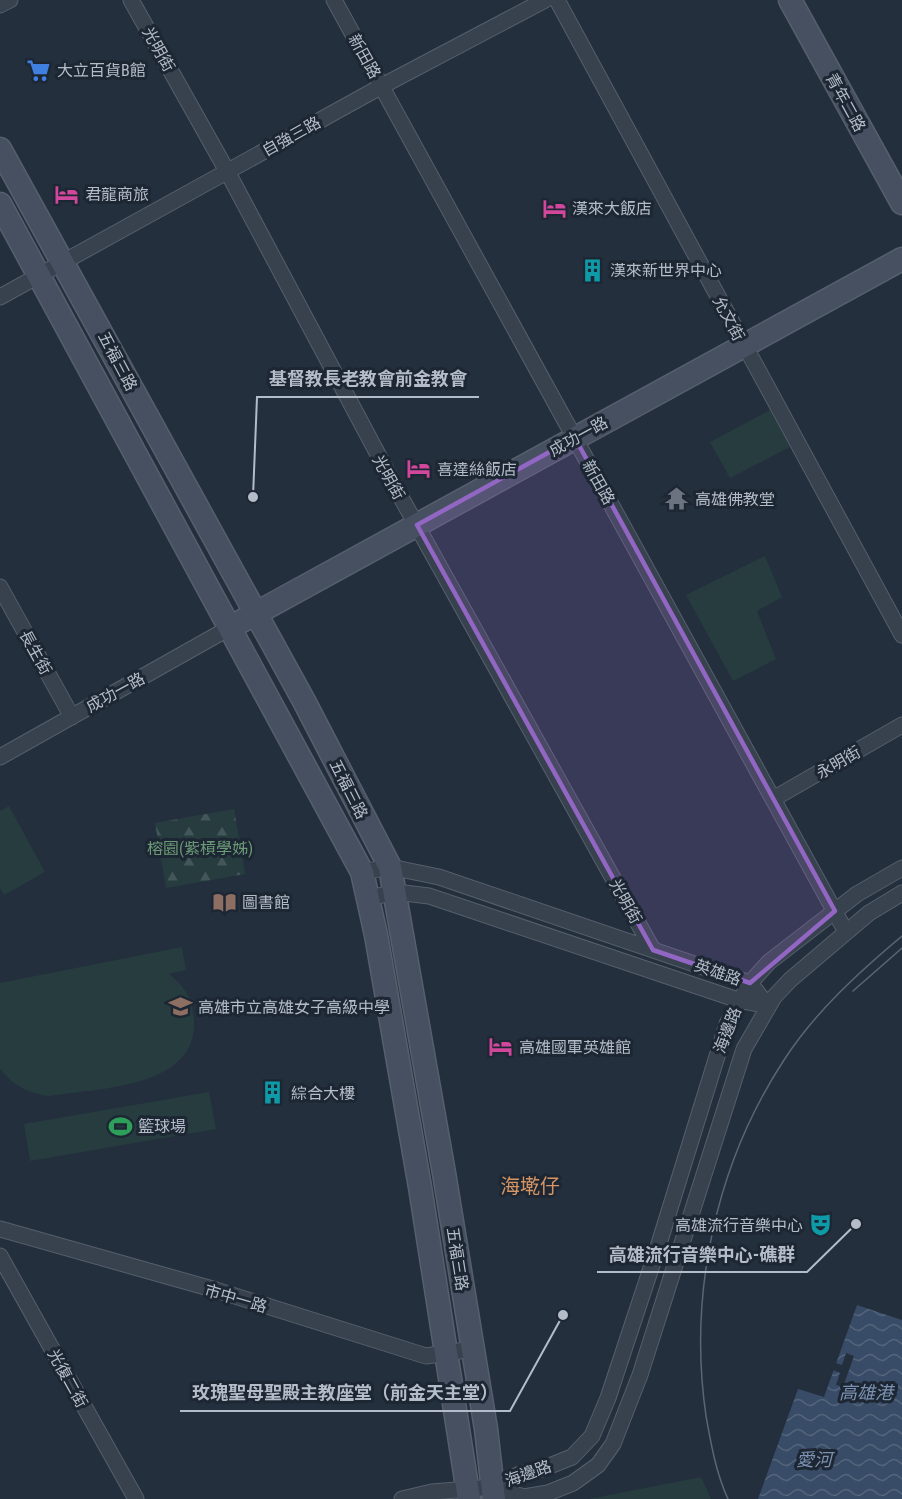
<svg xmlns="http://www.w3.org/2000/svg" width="902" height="1499" viewBox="0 0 902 1499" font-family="'Roboto Condensed','Noto Sans TC',sans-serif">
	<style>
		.green { fill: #263c3f }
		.forest { fill: url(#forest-firs) }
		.water { fill: url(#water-waves) }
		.pier { fill: #242f3e }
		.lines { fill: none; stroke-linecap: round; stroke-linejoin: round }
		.street-casing { stroke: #565f6c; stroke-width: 17 }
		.secondary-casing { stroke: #565f6c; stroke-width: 25 }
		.street { stroke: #38414e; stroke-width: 15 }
		.secondary { stroke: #465061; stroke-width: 22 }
		.tram { stroke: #5a6575; stroke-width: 1.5 }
		.marked { fill: #9266c3; fill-opacity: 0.2; stroke: #9266c3; stroke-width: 4.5; stroke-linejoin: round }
		.labels { text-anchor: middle; stroke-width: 6; stroke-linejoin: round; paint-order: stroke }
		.street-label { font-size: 16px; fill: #b4bcc9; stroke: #1d2633 }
		.poi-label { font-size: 16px; fill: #b4bcc9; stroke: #1d2633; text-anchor: start }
		.park-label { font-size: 16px; fill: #6b9a76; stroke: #1d2633 }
		.water-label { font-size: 18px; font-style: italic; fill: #7c92b1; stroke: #1d2633 }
		.quarter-label { font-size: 20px; fill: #d59563; stroke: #1d2633 }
		.leader { fill: none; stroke: #b4bcc9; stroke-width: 2 }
		.callout-dot { fill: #b4bcc9; stroke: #1d2633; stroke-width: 2 }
		.callout-label { font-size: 18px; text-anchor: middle; font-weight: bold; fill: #b4bcc9; stroke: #1d2633; stroke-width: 6; stroke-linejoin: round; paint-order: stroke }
	</style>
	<defs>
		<pattern id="forest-firs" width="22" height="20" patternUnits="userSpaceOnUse" patternTransform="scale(1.5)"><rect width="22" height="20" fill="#263c3f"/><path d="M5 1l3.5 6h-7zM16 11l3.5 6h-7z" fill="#435659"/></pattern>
		<pattern id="water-waves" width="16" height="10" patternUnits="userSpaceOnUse" patternTransform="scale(1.5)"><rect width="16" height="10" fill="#394c67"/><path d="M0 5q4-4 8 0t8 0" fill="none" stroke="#53647b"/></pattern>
	</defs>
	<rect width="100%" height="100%" fill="#242f3e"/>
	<path class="green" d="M 770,410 L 790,447 L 730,478 L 710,442 Z
		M 765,556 L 782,597 L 757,611 L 776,659 L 733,681 L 686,595 Z
		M 9,806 L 45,872 L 4,895 L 0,888 L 0,811 Z
		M 182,947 L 186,970 L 169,974 C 185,986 193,1000 194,1021 C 197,1089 96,1088 49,1096 C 27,1093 14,1086 0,1069 L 0,983 Z
		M 209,1092 L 216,1129 L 30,1161 L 24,1124 Z
		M 701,1477 L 711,1499 L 589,1499 Z"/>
	<path class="forest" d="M 234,809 L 245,874 L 166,888 L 155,823 Z"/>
	<path class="water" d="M 857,1305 L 902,1320 L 902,1499 L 758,1499 L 798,1389 L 824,1397 Z"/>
	<path class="pier" d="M 846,1353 L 854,1356 L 843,1387 L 836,1385 L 840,1373 L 831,1369 L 833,1362 L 842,1365 Z"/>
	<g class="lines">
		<defs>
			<path id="street" d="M 131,0 L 227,171 L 398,492 L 653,950
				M 334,0 L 846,932
				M 557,0 L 902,635
				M 0,5 L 10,0
				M 0,297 L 382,86 L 545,0
				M 0,587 L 72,717
				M 0,757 L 231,627
				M 773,799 L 902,725
				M 362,872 L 390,867 L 439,877 L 750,983 L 768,1006
				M 369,898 L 396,892 L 429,896 L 738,1000 L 768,1006
				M 0,1229 L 216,1290 L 426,1356 L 472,1349
				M 0,1256 L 136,1499
				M 493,1487 L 524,1497 L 548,1493 L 573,1483 L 598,1465 L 613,1444 L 640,1375 L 744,1049 L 774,997 L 790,980 L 869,913 L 902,893
				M 402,1499 L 432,1492 L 493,1487 L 520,1474 L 542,1469 L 572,1457 L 592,1436 L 608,1398 L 658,1247 L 727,1024 L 750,983 L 769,962 L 857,894 L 902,868"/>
			<path id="secondary" d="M 790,0 L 902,203
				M 0,149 L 304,701 L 390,867 L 444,1173 L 486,1429 L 494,1499
				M 0,204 L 362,872 L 376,935 L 420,1187 L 469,1499
				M 242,621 L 902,259"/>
		</defs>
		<use href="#street" class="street-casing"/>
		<use href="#secondary" class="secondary-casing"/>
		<use href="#street" class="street"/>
		<use href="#secondary" class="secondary"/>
		<path class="tram" d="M 853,991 L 902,948
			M 728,1499 C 716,1473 711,1444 706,1416 C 688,1293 716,1164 784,1060 C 815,1012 859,972 902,936"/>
	</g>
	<path class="marked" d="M 575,438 L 835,911 L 750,983 L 653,950 L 417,525 Z"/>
	<defs>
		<symbol id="supermarket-bare" viewBox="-9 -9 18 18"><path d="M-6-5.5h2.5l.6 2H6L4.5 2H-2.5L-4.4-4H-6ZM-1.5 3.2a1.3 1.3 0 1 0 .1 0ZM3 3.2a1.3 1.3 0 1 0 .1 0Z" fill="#3f7fe0" stroke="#1d2633" stroke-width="2.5" paint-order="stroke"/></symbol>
		<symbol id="hotel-bare" viewBox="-9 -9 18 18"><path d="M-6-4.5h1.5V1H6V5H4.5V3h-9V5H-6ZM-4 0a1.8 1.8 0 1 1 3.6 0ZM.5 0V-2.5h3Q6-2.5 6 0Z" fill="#d1479c" stroke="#1d2633" stroke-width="2.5" paint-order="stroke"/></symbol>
		<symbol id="building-bare" viewBox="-9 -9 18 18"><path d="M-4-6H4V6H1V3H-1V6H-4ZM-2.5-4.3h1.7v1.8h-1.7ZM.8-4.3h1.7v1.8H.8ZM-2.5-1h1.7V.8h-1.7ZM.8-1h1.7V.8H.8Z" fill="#0f9aa8" stroke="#1d2633" stroke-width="2.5" paint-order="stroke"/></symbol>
		<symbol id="temple-bare" viewBox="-9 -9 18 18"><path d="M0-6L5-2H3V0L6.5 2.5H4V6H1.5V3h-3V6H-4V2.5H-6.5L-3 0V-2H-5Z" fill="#6b7280" stroke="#1d2633" stroke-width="2.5" paint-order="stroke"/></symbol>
		<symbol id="library-bare" viewBox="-9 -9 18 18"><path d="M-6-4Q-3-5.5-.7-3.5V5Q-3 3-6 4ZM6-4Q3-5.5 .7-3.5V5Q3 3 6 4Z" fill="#8d6e63" stroke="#1d2633" stroke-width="2.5" paint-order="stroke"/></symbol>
		<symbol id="school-bare" viewBox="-9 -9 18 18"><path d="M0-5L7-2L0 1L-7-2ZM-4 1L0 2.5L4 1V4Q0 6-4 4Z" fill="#8d6e63" stroke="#1d2633" stroke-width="2.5" paint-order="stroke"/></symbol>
		<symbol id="stadium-bare" viewBox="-9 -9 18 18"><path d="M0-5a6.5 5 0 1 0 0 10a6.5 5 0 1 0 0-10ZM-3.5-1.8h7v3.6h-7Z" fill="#2e9e5b" stroke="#1d2633" stroke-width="2.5" paint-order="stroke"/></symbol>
		<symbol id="theatre-bare" viewBox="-9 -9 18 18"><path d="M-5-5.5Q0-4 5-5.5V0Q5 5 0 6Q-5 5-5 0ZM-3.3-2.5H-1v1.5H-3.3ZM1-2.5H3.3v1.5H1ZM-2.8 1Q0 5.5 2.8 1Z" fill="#0f9aa8" stroke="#1d2633" stroke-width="2.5" paint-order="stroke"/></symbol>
	</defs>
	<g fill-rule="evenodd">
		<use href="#supermarket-bare" x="22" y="54" width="33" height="33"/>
		<use href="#hotel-bare" x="50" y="178" width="33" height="33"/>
		<use href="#hotel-bare" x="538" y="192" width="33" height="33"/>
		<use href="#building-bare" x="576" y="254" width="33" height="33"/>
		<use href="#hotel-bare" x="402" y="452" width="33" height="33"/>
		<use href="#temple-bare" x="660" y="482" width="33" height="33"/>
		<use href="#library-bare" x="208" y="886" width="33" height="33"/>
		<use href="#school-bare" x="164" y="990" width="33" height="33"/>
		<use href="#hotel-bare" x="484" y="1030" width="33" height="33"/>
		<use href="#building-bare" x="256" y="1076" width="33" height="33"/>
		<use href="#stadium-bare" x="104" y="1110" width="33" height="33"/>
		<use href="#theatre-bare" x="804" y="1208" width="33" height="33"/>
	</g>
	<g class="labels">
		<g class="street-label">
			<text transform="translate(159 49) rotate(61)" y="6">光明街</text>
			<text transform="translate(365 56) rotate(61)" y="6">新田路</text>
			<text transform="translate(846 102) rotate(61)" y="6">青年二路</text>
			<text transform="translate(291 136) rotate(-29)" y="6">自強三路</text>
			<text transform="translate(729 318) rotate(62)" y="6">允文街</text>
			<text transform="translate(118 361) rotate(62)" y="6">五福三路</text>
			<text transform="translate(578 436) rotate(-29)" y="6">成功一路</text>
			<text transform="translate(389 477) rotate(61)" y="6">光明街</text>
			<text transform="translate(599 482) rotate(61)" y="6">新田路</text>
			<text transform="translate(36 652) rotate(61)" y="6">長生街</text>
			<text transform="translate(115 692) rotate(-29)" y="6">成功一路</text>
			<text transform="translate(838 762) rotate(-30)" y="6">永明街</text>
			<text transform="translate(349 789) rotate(63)" y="6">五福三路</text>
			<text transform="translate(626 901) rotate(61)" y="6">光明街</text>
			<text transform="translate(718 972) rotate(19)" y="6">英雄路</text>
			<text transform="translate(727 1030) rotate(-69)" y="6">海邊路</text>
			<text transform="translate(458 1259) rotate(81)" y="6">五福三路</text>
			<text transform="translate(236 1298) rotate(16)" y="6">市中一路</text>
			<text transform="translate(68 1378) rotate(61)" y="6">光復二街</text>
			<text transform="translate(528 1473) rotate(-20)" y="6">海邊路</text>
		</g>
		<g class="poi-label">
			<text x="57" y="76">大立百貨B館</text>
			<text x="85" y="200">君龍商旅</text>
			<text x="572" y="214">漢來大飯店</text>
			<text x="610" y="276">漢來新世界中心</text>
			<text x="437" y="475">喜達絲飯店</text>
			<text x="695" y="505">高雄佛教堂</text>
			<text x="242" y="908">圖書館</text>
			<text x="198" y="1013">高雄市立高雄女子高級中學</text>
			<text x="519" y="1053">高雄國軍英雄館</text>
			<text x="291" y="1099">綜合大樓</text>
			<text x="138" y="1132">籃球場</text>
			<text x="803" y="1231" text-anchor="end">高雄流行音樂中心</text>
		</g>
		<g class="park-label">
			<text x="200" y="854">榕園(紫槓學姊)</text>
		</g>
		<g class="water-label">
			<text x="866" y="1399">高雄港</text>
			<text x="814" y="1466">愛河</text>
		</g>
		<g class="quarter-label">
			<text x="530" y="1193">海墘仔</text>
		</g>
	</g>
	<path class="leader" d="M253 497L257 397H479M856 1224L807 1272H597M563 1315L510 1411H180"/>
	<g class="callout-dot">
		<circle cx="253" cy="497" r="6"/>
		<circle cx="856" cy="1224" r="6"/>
		<circle cx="563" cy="1315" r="6"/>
	</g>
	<g class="callout-label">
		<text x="368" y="385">基督教長老教會前金教會</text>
		<text x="702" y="1261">高雄流行音樂中心-礁群</text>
		<text x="345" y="1399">玫瑰聖母聖殿主教座堂（前金天主堂）</text>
	</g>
</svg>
